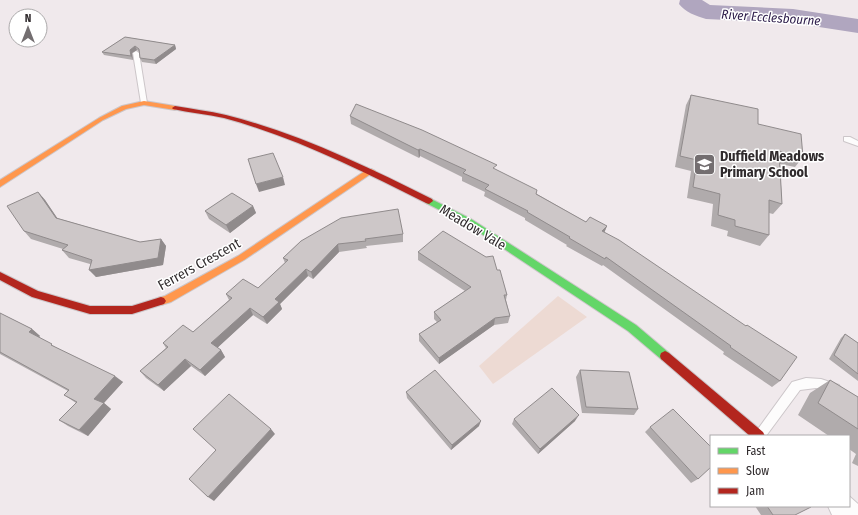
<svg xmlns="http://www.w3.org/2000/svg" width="858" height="515" viewBox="0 0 858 515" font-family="'Fira Sans Condensed',sans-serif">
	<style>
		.green { fill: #eddad3 }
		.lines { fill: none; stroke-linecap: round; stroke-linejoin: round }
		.river { fill: #b0a6bf; fill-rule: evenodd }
		.lane-casing { stroke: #ccc6c9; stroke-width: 2 }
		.street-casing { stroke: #ccc6c9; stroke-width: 2 }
		.fast-casing { stroke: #ccc6c9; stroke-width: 2 }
		.slow-casing { stroke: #ccc6c9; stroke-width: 2 }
		.jam-casing { stroke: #ccc6c9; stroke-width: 2 }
		.lane { fill: #fdfcfc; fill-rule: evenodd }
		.street { fill: #fdfcfc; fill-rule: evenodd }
		.fast { fill: #63d668; fill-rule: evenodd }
		.slow { fill: #ff974d; fill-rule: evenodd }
		.jam { fill: #b3261e; fill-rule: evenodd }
		.wall { fill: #b0abac }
		.shaded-wall { fill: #908b8c }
		.building { fill: #cdc7c8; stroke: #908b8c }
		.labels { text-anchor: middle; stroke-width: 3; stroke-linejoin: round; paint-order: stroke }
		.far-water-label { font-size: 13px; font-style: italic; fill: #30204d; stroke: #fff }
		.poi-label { font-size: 14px; font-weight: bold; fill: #302b2d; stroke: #fff; text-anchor: start }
		.street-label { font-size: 14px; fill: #302b2d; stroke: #fff }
	</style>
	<rect width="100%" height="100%" fill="#f0e9ec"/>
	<path class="green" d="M 558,296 L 587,317 L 493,384 L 479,366 Z"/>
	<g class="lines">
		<path class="river" d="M 680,0 L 702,0 L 710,5 L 793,9 L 858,19 L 858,33 L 793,23 L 706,19 C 696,16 685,12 679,4 Z"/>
		<defs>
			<path id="lane" d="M 136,51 L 139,53 L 147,103 L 144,105 L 141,103 L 133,53 Z
				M 844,137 L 850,137 L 858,141 L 858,146 L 844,141 Z
				M 806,378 L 821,379 L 839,385 L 841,389 L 839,393 L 835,394 L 816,388 L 800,390 L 766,436 L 753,436 L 792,382 Z"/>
			<path id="street" d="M 849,496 L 858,504 L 858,515 L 832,515 L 828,506 L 849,506 Z"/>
			<path id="fast" d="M 429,198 L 471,219 L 636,325 L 669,353 L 670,356 L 669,359 L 665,361 L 661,359 L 628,331 L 465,223 L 426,203 L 425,201 Z"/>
			<path id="slow" d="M 144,101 L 175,106 L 178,108 L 175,110 L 144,105 L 126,109 L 103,120 L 0,187 L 0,180 L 99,118 L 122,106 Z
				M 368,169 L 371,169 L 375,171 L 244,260 L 171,302 L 161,305 L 158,304 L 156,301 L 158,298 L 165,296 L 238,256 Z"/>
			<path id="jam" d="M 175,106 C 192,109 209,111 226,115 C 298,133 366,166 432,199 L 433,201 L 429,204 L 426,203 C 361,170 294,137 224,118 C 207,114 189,113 173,109 L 172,108 Z
				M 0,272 L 38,291 L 90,306 L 132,306 L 161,297 L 164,298 L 166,301 L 164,304 L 132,314 L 90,314 L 32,297 L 0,280 Z
				M 665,351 L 669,353 L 763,432 L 765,436 L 750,436 L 661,359 L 660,356 L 661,353 Z"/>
		</defs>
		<use href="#lane" class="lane-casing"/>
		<use href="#street" class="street-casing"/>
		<use href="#fast" class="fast-casing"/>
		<use href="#slow" class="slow-casing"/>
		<use href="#jam" class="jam-casing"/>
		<use href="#lane" class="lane"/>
		<use href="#street" class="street"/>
		<use href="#fast" class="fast"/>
		<use href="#slow" class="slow"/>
		<use href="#jam" class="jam"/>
	</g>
	<path class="wall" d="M 125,37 L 175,45 L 176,49 L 156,64 L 142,62 L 140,58 L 139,52 L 137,50 L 132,53 L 133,60 L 104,55 L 102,52 Z
		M 691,95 L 758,124 L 803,157 L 795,167 L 780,164 L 782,204 L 773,214 L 769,213 L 769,235 L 760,246 L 727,236 L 728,231 L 711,226 L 713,204 L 687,198 L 691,171 L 675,167 L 686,105 Z
		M 350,116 L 496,170 L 537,194 L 586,222 L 607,226 L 604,233 L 780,381 L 772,387 L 723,354 L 724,352 L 603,265 L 602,266 L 566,246 L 567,245 L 525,220 L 525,218 L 484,196 L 485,192 L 462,181 L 462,177 L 420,156 L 419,158 L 351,124 Z
		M 38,192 L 45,200 L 57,218 L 140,242 L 161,239 L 166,246 L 163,265 L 96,277 L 90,264 L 69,258 L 62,250 L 63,249 L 31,239 L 24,231 Z
		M 253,206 L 256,213 L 230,233 L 209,219 L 205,211 Z
		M 403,234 L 403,242 L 366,246 L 367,248 L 339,252 L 313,279 L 308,276 L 280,304 L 282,309 L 267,324 L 253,315 L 217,348 L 221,350 L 225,357 L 205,376 L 191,366 L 164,391 L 146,378 L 140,371 L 166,348 L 163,343 L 193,332 L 229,300 L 226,294 L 258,288 L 285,263 L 283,258 L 301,241 Z
		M 418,252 L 497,270 L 507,295 L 506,300 L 510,316 L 508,323 L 494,325 L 439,364 L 419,341 L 419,334 L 437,322 L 434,319 L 434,312 L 465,291 L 418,260 Z
		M 0,313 L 32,329 L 40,336 L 39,337 L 57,348 L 123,382 L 104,403 L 111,409 L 88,436 L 68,426 L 59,420 L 76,403 L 64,395 L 68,391 L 0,354 Z
		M 845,334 L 858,343 L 858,381 L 829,359 L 841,338 Z
		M 580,370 L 638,409 L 634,415 L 582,413 L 576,377 Z
		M 830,380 L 858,397 L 858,466 L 852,463 L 856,454 L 849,449 L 849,436 L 829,436 L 798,415 L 810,393 Z
		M 406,392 L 479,426 L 451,450 L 407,398 Z
		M 514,419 L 575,421 L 538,454 L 512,424 Z
		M 650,427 L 698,479 L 691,483 L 645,432 Z
		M 755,506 L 810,506 L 795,515 L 761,515 Z"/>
	<path class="shaded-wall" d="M 175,45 L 176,49 L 156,64 L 154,60 Z
		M 135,46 L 137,50 L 132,53 L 133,60 L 131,56 L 130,50 Z
		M 420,149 L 420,156 L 419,158 L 418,150 Z
		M 283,177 L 285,185 L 259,192 L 256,184 Z
		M 38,192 L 45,200 L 62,225 L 56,218 Z
		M 253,206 L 256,213 L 230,233 L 226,225 Z
		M 607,226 L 604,233 L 602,231 Z
		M 161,239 L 166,246 L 163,265 L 96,277 L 89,270 Z
		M 338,244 L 339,252 L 313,279 L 311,272 Z
		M 306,269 L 308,276 L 280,304 L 282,309 L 267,324 L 263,317 L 275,299 Z
		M 250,308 L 253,315 L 215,350 L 211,343 Z
		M 495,318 L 494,325 L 439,364 L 439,358 Z
		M 32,329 L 40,336 L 37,339 L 29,332 Z
		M 221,350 L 225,357 L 205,376 L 200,370 Z
		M 185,359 L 191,366 L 164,391 L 158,385 Z
		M 115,376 L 123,382 L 102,405 L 94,399 Z
		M 104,403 L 111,409 L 88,436 L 79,430 Z
		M 579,415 L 575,421 L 538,454 L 540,449 Z
		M 481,421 L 479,426 L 451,450 L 452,445 Z
		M 271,429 L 275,434 L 214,501 L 208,497 Z"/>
	<path class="building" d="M 125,37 L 175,45 L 154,60 L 140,58 L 139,49 L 135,46 L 130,50 L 131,56 L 102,52 Z
		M 691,95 L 758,109 L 758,124 L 801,134 L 803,157 L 779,151 L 782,204 L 769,200 L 769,235 L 735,226 L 735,220 L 718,215 L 720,194 L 693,187 L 697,160 L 680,156 Z
		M 356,104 L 422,130 L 497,165 L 493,168 L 537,190 L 536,194 L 586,222 L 590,217 L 607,226 L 602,231 L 619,240 L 746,326 L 747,325 L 797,357 L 780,381 L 730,347 L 731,346 L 606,257 L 605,259 L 569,238 L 570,237 L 527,212 L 528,211 L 485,189 L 489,185 L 463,173 L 466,170 L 420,149 L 418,150 L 350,116 Z
		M 273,153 L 283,177 L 256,184 L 248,159 Z
		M 38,192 L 56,218 L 140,242 L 161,239 L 158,258 L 89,270 L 92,260 L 62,250 L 68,245 L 24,231 L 7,206 Z
		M 232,193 L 253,206 L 226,225 L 205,211 Z
		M 398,209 L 403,234 L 365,239 L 366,241 L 338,244 L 311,272 L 306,269 L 275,299 L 279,302 L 263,317 L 250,308 L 211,343 L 221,350 L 200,370 L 185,359 L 158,385 L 140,371 L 168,347 L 163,343 L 183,325 L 193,332 L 232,298 L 226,294 L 243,279 L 258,288 L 288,260 L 283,258 L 301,241 L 341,218 Z
		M 443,231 L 486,257 L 493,256 L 497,270 L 500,270 L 507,295 L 504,295 L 510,316 L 495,318 L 439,358 L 419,334 L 441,320 L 434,312 L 471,287 L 418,252 Z
		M 0,313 L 32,329 L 29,332 L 52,344 L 51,345 L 115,376 L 94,399 L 104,403 L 79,430 L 59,420 L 77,402 L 64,395 L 69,390 L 0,352 Z
		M 845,334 L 858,343 L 858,374 L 834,355 Z
		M 435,370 L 481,421 L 452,445 L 406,392 Z
		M 580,370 L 629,372 L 638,409 L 586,407 Z
		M 830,380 L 858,397 L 858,429 L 818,403 Z
		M 552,388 L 579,415 L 540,449 L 514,419 Z
		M 229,394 L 271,429 L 208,497 L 189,479 L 216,450 L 193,429 Z
		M 673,409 L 711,447 L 711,467 L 698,479 L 650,427 Z
		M 767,506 L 810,506 L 811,507 L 795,515 L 773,515 Z"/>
	<defs>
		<symbol id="school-square" viewBox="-11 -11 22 22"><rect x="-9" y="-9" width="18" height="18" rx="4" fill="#736e70" stroke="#fff"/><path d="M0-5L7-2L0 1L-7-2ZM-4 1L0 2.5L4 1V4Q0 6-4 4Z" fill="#fff"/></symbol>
	</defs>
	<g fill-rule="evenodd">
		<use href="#school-square" x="692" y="152" width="25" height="25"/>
	</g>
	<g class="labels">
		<g class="far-water-label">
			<text transform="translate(771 17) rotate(4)" y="5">River Ecclesbourne</text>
		</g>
		<g class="poi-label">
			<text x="720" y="161">Duffield Meadows<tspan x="720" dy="16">Primary School</tspan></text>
		</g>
		<g class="street-label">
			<text transform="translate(473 227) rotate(31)" y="5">Meadow Vale</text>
			<text transform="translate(199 264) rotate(-29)" y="5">Ferrers Crescent</text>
		</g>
	</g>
	<rect x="710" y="435" width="140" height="72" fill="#ffffff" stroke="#acaaab"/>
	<rect x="718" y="448" width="20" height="6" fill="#63d668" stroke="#acaaab"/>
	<text x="746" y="455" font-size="12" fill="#302b2d">Fast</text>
	<rect x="718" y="468" width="20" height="6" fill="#ff974d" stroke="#acaaab"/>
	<text x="746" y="475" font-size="12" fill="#302b2d">Slow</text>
	<rect x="718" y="488" width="20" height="6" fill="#b3261e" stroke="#acaaab"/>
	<text x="746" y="495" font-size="12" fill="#302b2d">Jam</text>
	<g transform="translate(28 28)"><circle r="19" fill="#ffffff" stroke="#acaaab"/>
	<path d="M0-3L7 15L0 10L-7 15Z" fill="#736e70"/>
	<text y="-6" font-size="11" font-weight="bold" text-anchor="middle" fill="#302b2d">N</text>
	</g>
</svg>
